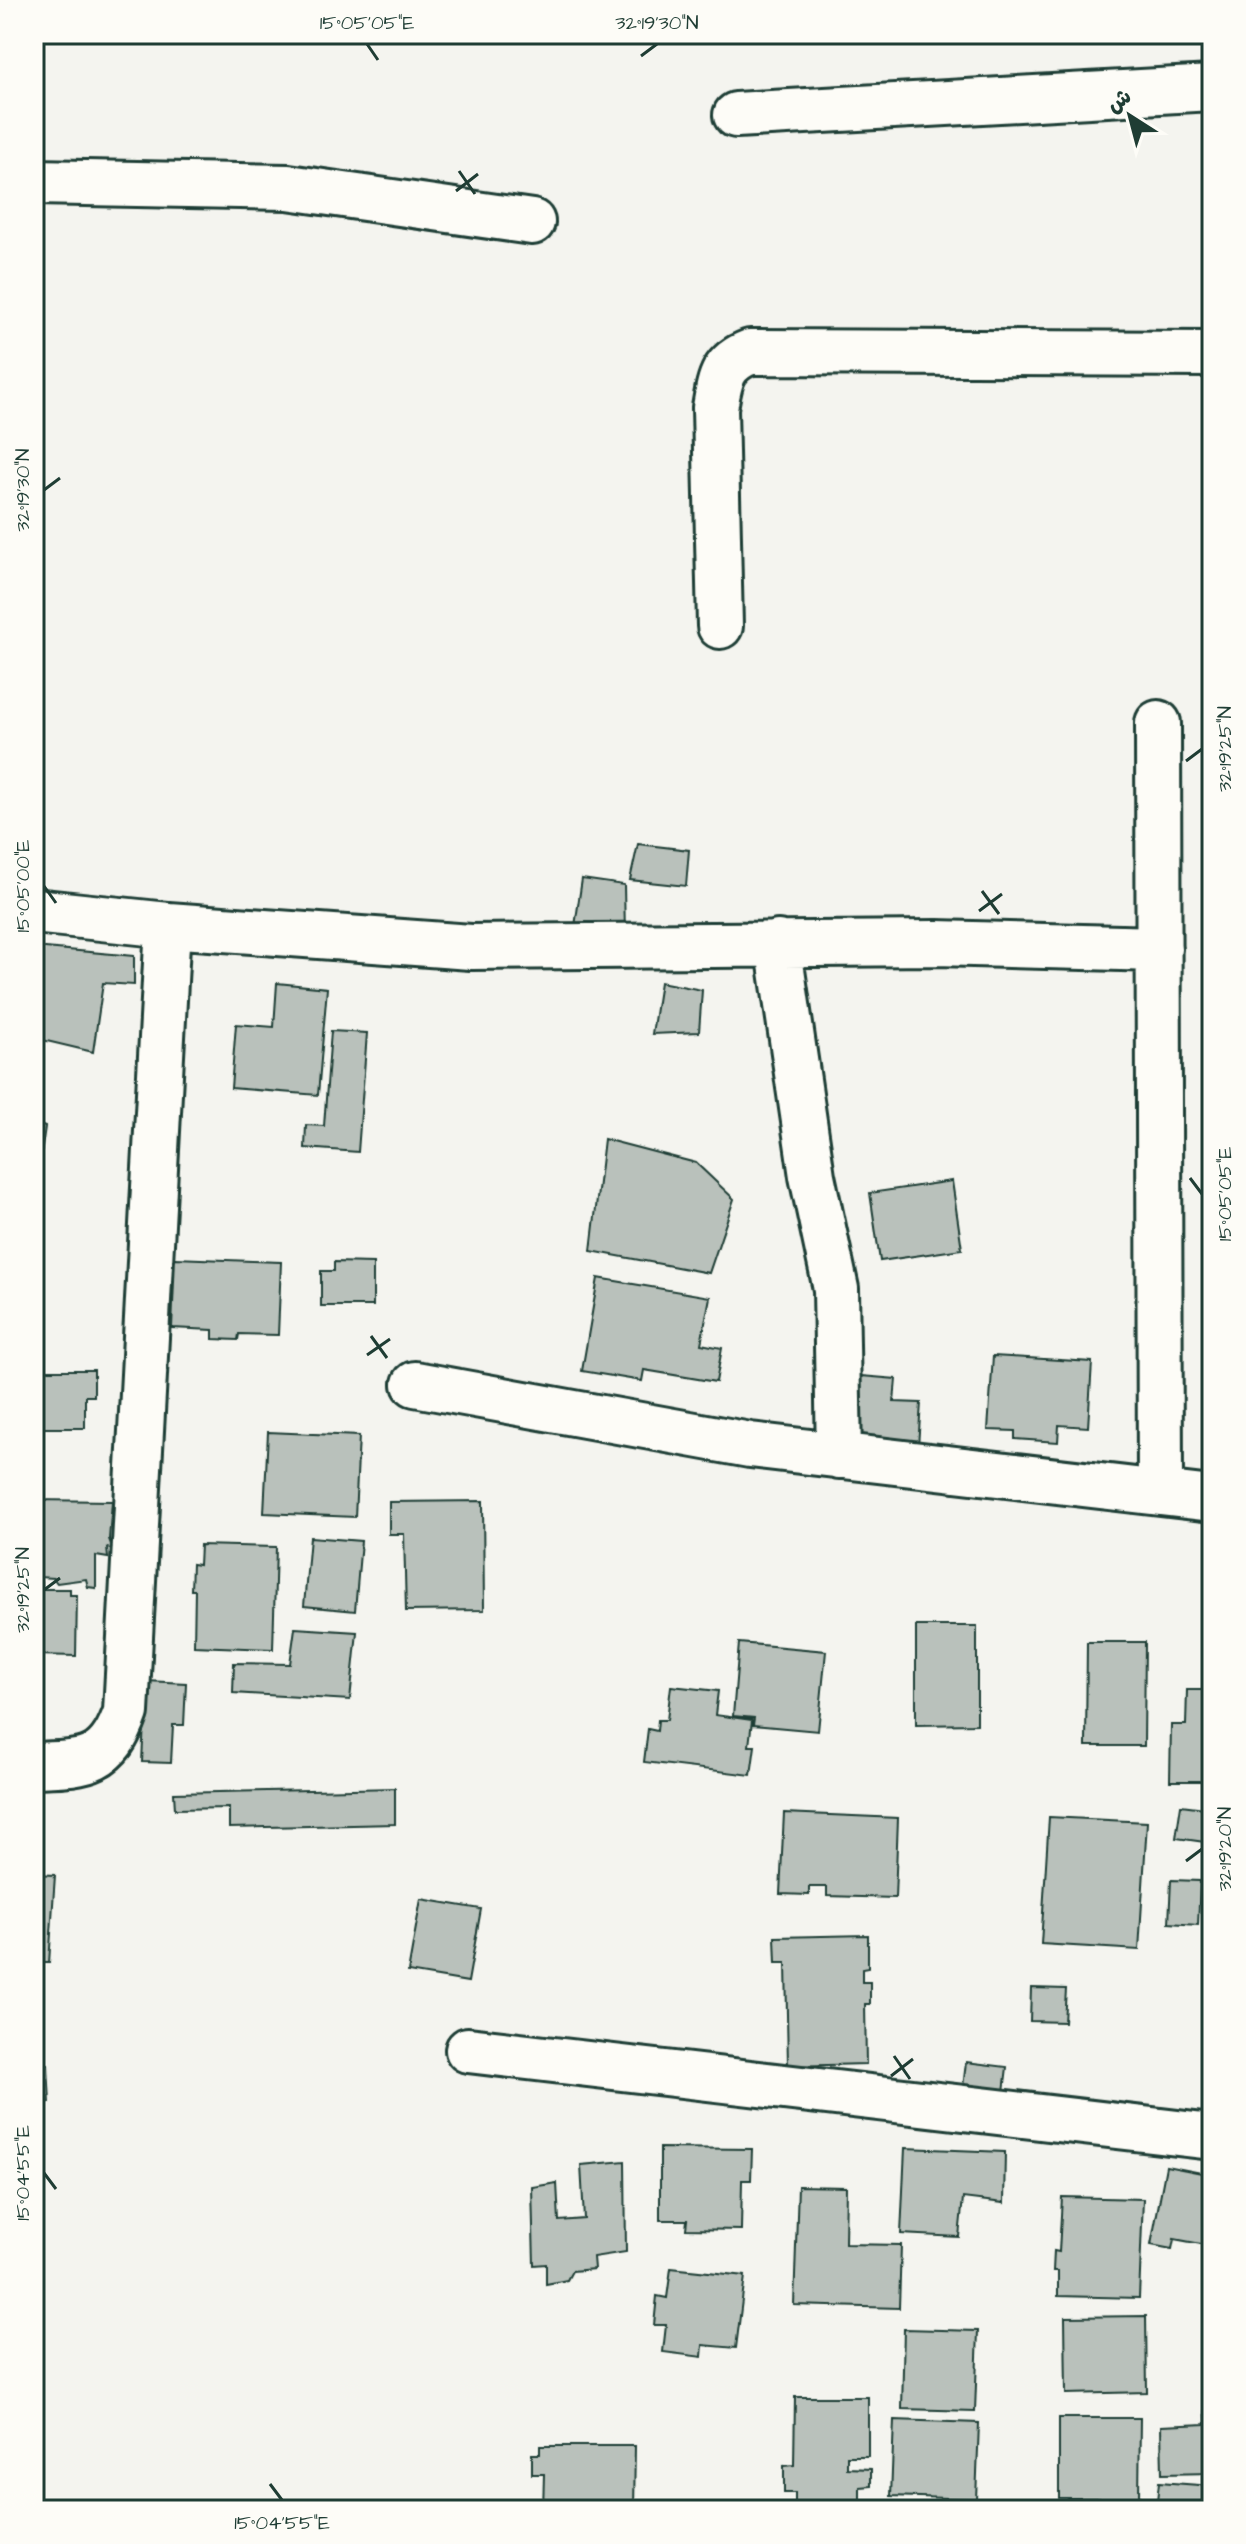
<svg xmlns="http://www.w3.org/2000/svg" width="1246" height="2544" viewBox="0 0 1246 2544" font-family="'Architects Daughter','Playpen Sans Arabic',sans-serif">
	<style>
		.building { fill: #b9c1bb; stroke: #1f3d34; stroke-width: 2 }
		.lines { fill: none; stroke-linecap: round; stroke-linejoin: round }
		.street-casing { stroke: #1f3d34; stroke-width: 50 }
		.street { stroke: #fdfcf7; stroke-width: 44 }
		.ticks { fill: none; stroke: #1f3d34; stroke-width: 3 }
		.neatline { fill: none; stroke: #1f3d34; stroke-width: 3 }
		.ticks-label { font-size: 20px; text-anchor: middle; fill: #1f3d34 }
	</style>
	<rect width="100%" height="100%" fill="#f4f4ef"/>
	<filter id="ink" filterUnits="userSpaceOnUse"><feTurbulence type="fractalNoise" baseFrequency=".0125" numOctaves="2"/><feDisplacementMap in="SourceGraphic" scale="16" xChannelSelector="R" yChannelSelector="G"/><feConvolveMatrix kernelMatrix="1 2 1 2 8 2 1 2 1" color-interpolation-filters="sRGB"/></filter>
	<g filter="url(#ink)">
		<path class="building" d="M 638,844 L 689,850 L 686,886 L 630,880 Z
			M 582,879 L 624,885 L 625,934 L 575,926 Z
			M 34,947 L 134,956 L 134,985 L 103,983 L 93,1052 L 34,1038 Z
			M 660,982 L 702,990 L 699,1032 L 652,1034 Z
			M 277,983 L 327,988 L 318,1095 L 231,1088 L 236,1024 L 274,1027 Z
			M 331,1031 L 367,1033 L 358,1152 L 305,1148 L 306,1125 L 324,1126 Z
			M 34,1123 L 45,1127 L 39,1169 L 34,1169 Z
			M 604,1139 L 696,1163 L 734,1199 L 709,1273 L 591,1251 Z
			M 952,1181 L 962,1249 L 880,1261 L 870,1193 Z
			M 175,1258 L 281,1262 L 278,1335 L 239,1334 L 238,1340 L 213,1339 L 213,1330 L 172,1328 Z
			M 334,1262 L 373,1263 L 373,1306 L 321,1306 L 321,1271 L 334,1271 Z
			M 598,1278 L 710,1297 L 701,1344 L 722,1348 L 716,1382 L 644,1370 L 642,1381 L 582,1371 Z
			M 993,1356 L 1092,1362 L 1088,1427 L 1059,1425 L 1058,1442 L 1015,1439 L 1015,1431 L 988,1430 Z
			M 34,1370 L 94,1370 L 94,1396 L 85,1396 L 85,1428 L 35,1428 L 34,1442 Z
			M 861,1376 L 896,1379 L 894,1402 L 921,1403 L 918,1446 L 856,1442 Z
			M 268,1432 L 359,1436 L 355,1517 L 264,1513 Z
			M 34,1500 L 112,1501 L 109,1539 L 113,1550 L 107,1548 L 108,1558 L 96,1556 L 96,1588 L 88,1587 L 86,1579 L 57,1583 L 53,1578 L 39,1577 L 42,1586 L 34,1585 Z
			M 483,1501 L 484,1610 L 406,1611 L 404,1534 L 389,1534 L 389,1502 Z
			M 310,1537 L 361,1541 L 355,1611 L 304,1606 Z
			M 200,1545 L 276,1547 L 273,1649 L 194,1646 L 195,1590 L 191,1590 L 192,1564 L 199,1565 Z
			M 34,1589 L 70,1589 L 70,1595 L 77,1595 L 76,1656 L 34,1655 Z
			M 916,1626 L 977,1626 L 977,1724 L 916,1725 Z
			M 295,1628 L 357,1632 L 350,1700 L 233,1693 L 234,1663 L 290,1664 Z
			M 1087,1642 L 1145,1642 L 1144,1746 L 1086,1746 Z
			M 739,1643 L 826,1651 L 818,1731 L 753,1725 L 754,1718 L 733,1716 Z
			M 146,1681 L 186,1683 L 184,1725 L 173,1725 L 171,1763 L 142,1762 Z
			M 671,1686 L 718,1691 L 715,1715 L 752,1720 L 749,1746 L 755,1746 L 751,1775 L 644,1762 L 648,1729 L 657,1731 L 658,1720 L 667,1720 Z
			M 1187,1690 L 1212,1690 L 1212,1781 L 1170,1781 L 1171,1725 L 1186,1725 Z
			M 395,1788 L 395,1824 L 229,1828 L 229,1808 L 175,1809 L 174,1793 Z
			M 1181,1805 L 1212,1809 L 1212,1843 L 1176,1838 Z
			M 784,1813 L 898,1818 L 895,1898 L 827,1896 L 827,1887 L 809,1887 L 809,1895 L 780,1894 Z
			M 1049,1817 L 1147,1822 L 1139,1950 L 1041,1944 Z
			M 34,1874 L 55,1875 L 49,1963 L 34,1963 Z
			M 1171,1880 L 1200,1881 L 1198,1925 L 1169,1923 Z
			M 421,1899 L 481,1909 L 468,1982 L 408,1972 Z
			M 868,1935 L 868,1968 L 862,1969 L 862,1982 L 870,1982 L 870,2004 L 865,2004 L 866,2064 L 788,2066 L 786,1963 L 776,1963 L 775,1937 Z
			M 1031,1988 L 1066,1989 L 1064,2022 L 1030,2021 Z
			M 966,2062 L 1007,2067 L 1003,2100 L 962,2096 Z
			M 48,2064 L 50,2103 L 34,2104 L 34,2065 Z
			M 660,2148 L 752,2149 L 751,2180 L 742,2180 L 741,2230 L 686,2229 L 687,2220 L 660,2220 Z
			M 905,2148 L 1005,2152 L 1004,2203 L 963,2198 L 959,2237 L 901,2234 Z
			M 625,2161 L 626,2252 L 593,2257 L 594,2269 L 572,2271 L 567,2280 L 546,2284 L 546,2264 L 534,2265 L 532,2187 L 557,2183 L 559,2221 L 584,2219 L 581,2165 Z
			M 1166,2166 L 1212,2175 L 1212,2246 L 1174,2239 L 1172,2249 L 1151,2245 Z
			M 798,2186 L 846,2187 L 845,2244 L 901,2245 L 899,2308 L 794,2305 Z
			M 1062,2197 L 1143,2199 L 1139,2298 L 1058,2296 L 1058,2271 L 1053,2271 L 1054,2251 L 1059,2252 Z
			M 671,2268 L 745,2276 L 736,2348 L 703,2345 L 702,2357 L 663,2352 L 666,2325 L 654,2325 L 657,2296 L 667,2298 Z
			M 1146,2316 L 1147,2392 L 1066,2394 L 1065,2317 Z
			M 904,2329 L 978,2331 L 975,2411 L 902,2409 Z
			M 1205,2391 L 1212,2391 L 1212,2473 L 1162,2474 L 1161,2426 L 1206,2424 Z
			M 795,2397 L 868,2397 L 868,2456 L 847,2456 L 847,2468 L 871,2469 L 871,2486 L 860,2487 L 860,2510 L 795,2510 L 795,2493 L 784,2493 L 784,2466 L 794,2465 Z
			M 1059,2418 L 1140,2418 L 1139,2498 L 1059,2498 Z
			M 894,2420 L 979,2423 L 976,2499 L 891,2496 Z
			M 540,2446 L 635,2446 L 634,2510 L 543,2510 L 544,2474 L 532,2474 L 532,2454 L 540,2454 Z
			M 1159,2482 L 1212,2486 L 1212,2510 L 1156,2510 Z"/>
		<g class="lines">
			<defs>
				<path id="street" d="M 736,115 L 1212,88
					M 34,182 L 288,187 L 532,222
					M 720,626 L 715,408 C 720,380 721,363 750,352 L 1212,354
					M 1158,723 L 1160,1492
					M 34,911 L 168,925 L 471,947 L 937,943 L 1159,949
					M 778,943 L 812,1176 L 836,1289 L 839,1456
					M 415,1384 L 750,1445 L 1212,1499
					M 34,1765 C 84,1763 108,1765 126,1712 L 168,925
					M 468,2050 L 1212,2137"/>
			</defs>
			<use href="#street" class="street-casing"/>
			<use href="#street" class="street"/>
		</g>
	</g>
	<path class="ticks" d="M 367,44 L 378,60M 641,56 L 657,44M 459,171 L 475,194M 456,191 L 478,174M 44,490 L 60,478M 1186,761 L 1202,749M 44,886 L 56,903M 982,891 L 999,914M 979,911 L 1002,894M 1190,1178 L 1202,1194M 371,1336 L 387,1358M 367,1355 L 390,1339M 44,1590 L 60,1578M 1186,1861 L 1202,1849M 894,2056 L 910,2079M 891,2076 L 913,2059M 44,2173 L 56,2189M 270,2484 L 282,2500"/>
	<rect width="1246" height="2544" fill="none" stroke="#fdfcf7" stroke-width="88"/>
	<g transform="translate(1130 116) rotate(324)" stroke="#fdfcf7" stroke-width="6" paint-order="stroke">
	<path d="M0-6L14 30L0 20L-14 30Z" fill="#1f3d34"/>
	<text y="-12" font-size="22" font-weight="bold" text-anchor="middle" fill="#1f3d34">ش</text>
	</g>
	<rect x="44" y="44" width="1158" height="2456" class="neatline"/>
	<g class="ticks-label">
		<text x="367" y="29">15°05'05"E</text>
		<text x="657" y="29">32°19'30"N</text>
		<text transform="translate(22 490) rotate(-90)" y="7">32°19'30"N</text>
		<text transform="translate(1224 749) rotate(-90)" y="7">32°19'25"N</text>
		<text transform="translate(22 886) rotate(-90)" y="7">15°05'00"E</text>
		<text transform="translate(1224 1194) rotate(-90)" y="7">15°05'05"E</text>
		<text transform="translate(22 1590) rotate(-90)" y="7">32°19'25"N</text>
		<text transform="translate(1224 1849) rotate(-90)" y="7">32°19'20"N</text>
		<text transform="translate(22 2173) rotate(-90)" y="7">15°04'55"E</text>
		<text x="282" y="2529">15°04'55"E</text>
	</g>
</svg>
